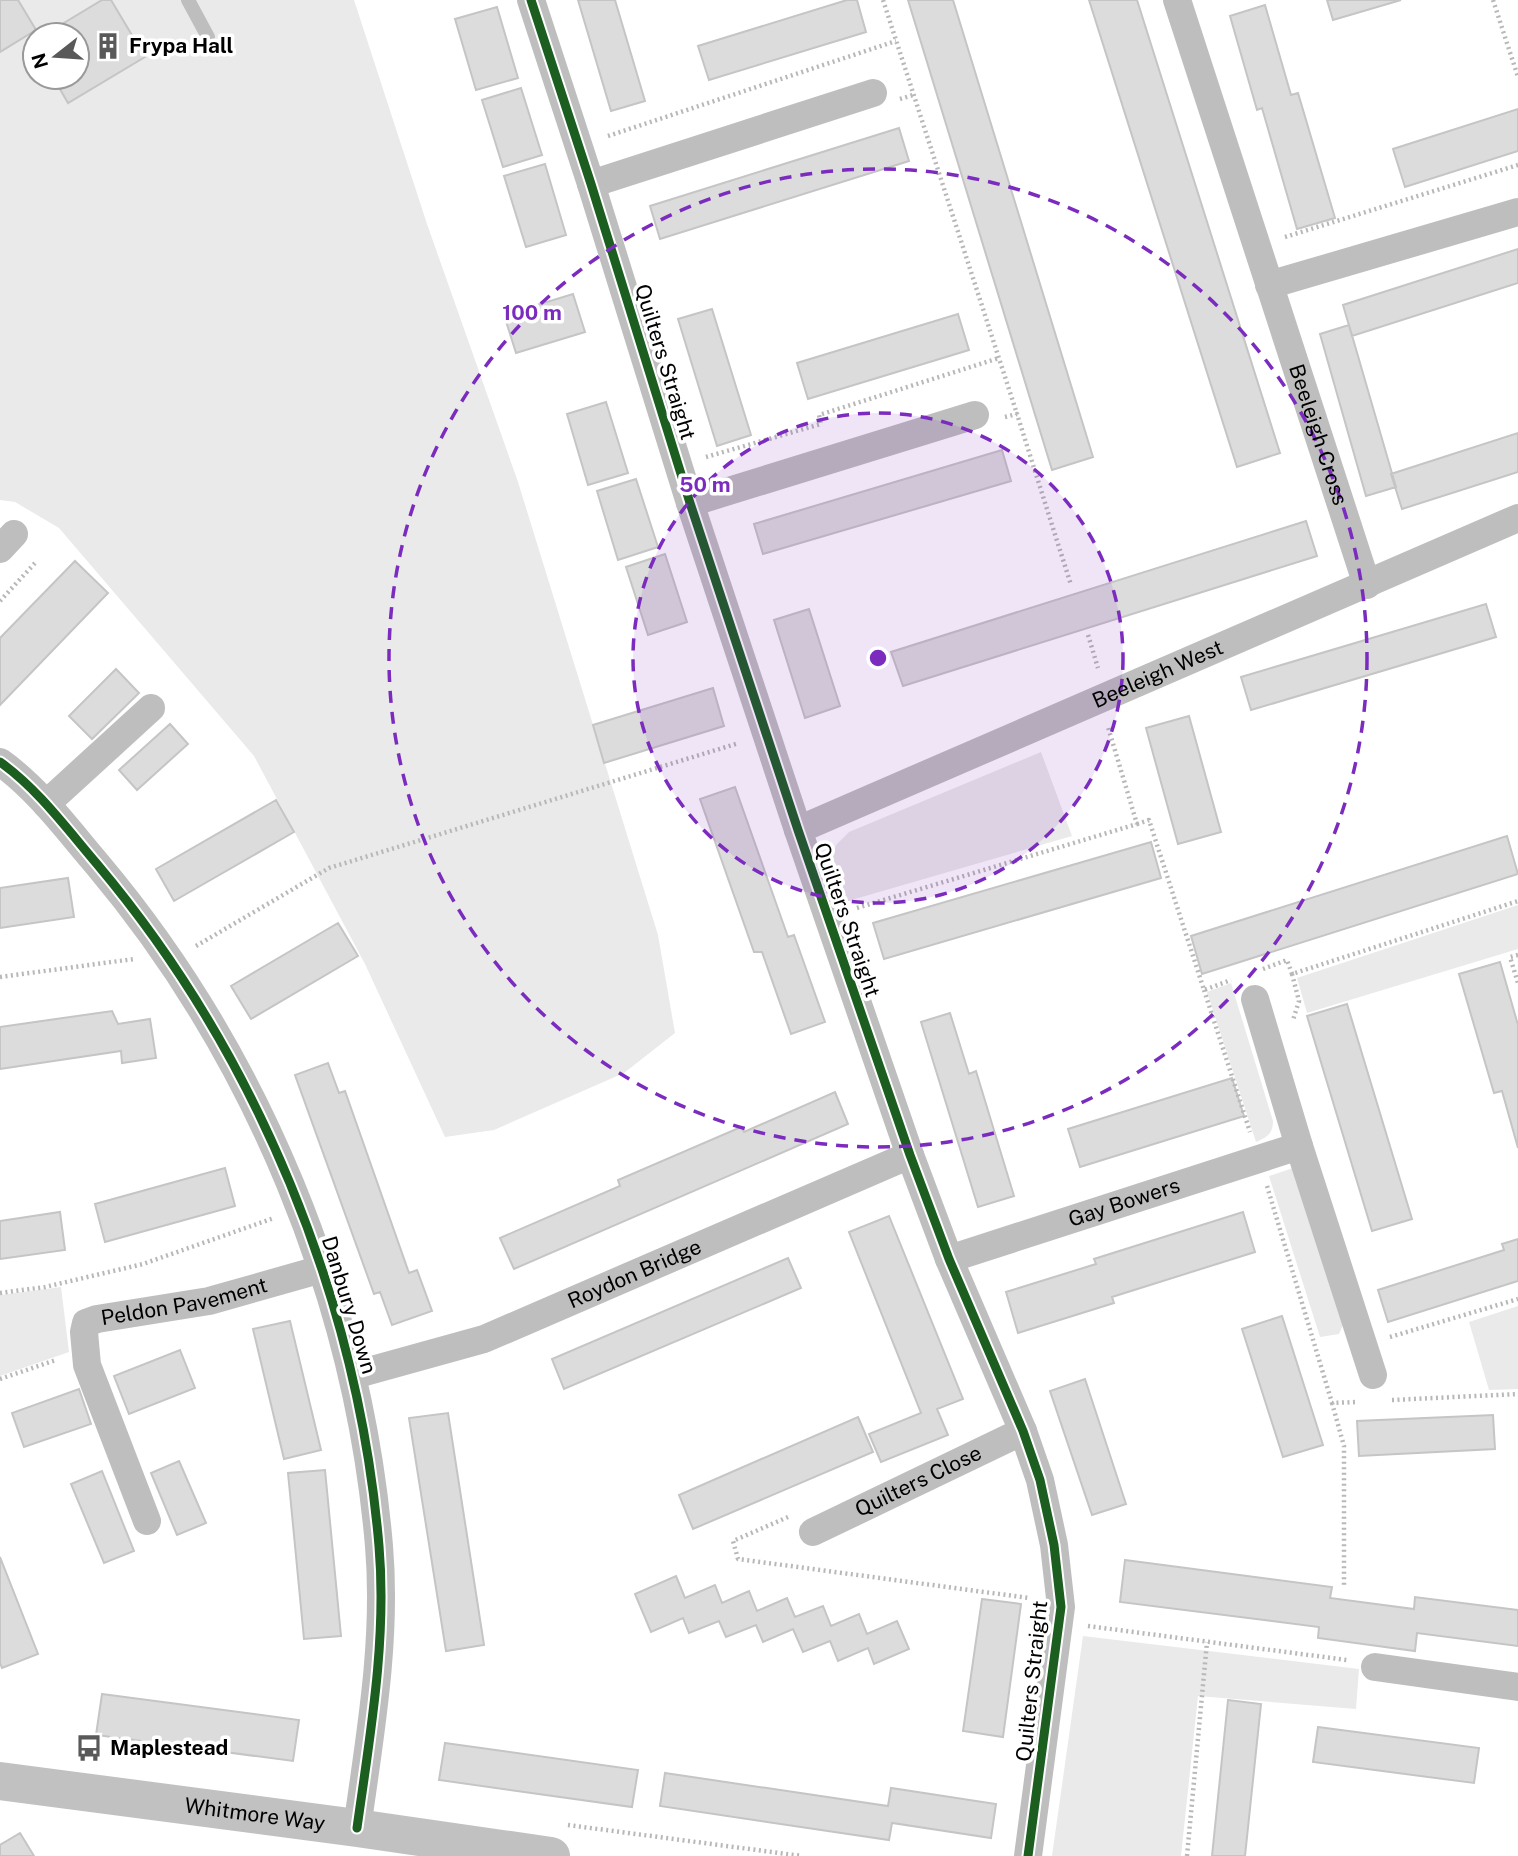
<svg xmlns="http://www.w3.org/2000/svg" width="1518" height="1856" viewBox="0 0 1518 1856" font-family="'Public Sans',sans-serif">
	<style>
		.green { fill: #eaeaea; fill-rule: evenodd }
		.building { fill: #dcdcdc; stroke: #c5c5c5; stroke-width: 2 }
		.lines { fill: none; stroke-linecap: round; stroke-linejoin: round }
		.path { stroke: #b8b8b8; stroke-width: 4.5; stroke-dasharray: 2 3.5; stroke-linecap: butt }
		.lane { stroke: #bebebe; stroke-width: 14 }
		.street { stroke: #bebebe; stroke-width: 28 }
		.secondary { stroke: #c1c1c1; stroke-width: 38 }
		.cycleway-casing { stroke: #fff; stroke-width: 13 }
		.cycleway { stroke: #1b5e20; stroke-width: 9 }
		.ring { fill: none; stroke: #7b2cbf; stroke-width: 3.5; stroke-dasharray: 12 9 }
		.labels { text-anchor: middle; stroke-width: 7; stroke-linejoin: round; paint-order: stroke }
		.poi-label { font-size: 21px; font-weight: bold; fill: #000; stroke: #fff; text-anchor: start }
		.street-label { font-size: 21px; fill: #000; stroke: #fff }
		.centre { fill: #7b2cbf; stroke: #fff; stroke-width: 3.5 }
		.ring-label { font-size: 21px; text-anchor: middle; font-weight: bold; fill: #7b2cbf; stroke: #fff; stroke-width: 7; stroke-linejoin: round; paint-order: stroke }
	</style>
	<rect width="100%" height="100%" fill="#fff"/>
	<path class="green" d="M 0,0 L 354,0 L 427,224 L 518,482 L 658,935 L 675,1033 L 624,1073 L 494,1130 L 445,1137 L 365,964 L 254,756 L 59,528 L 15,502 L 0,500 ZM 35,35 L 77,35 L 77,77 L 35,77 Z
		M 1041,752 L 1072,836 L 848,901 L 832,859 L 836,845 L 849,832 Z
		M 1518,905 L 1518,949 L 1307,1013 L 1297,978 Z
		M 1231,983 L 1273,1121 C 1273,1134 1267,1137 1256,1142 L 1207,992 Z
		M 1293,1168 L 1343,1325 L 1339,1334 L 1320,1337 L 1269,1176 Z
		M 61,1287 L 69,1352 L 0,1376 L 0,1295 Z
		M 1518,1306 L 1518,1389 L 1489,1390 L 1469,1322 Z
		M 1083,1636 L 1359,1669 L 1356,1709 L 1198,1696 L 1181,1856 L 1052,1856 Z"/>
	<path class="building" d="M 0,0 L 18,0 L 36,30 L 0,52 Z
		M 102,0 L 111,0 L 145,57 L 68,103 L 53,77 L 77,77 L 77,35 L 44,35 Z
		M 578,0 L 615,0 L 645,101 L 611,111 Z
		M 847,0 L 857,0 L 866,32 L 709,80 L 698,46 Z
		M 908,0 L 953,0 L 1093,457 L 1052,470 Z
		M 1089,0 L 1137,0 L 1280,453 L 1237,467 Z
		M 1327,0 L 1401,0 L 1333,20 Z
		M 1265,5 L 1291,95 L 1298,93 L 1335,218 L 1297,229 L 1262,108 L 1257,110 L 1230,16 Z
		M 497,7 L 518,78 L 476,90 L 455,19 Z
		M 521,88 L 542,155 L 503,167 L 482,100 Z
		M 1518,109 L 1518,151 L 1405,187 L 1393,149 Z
		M 899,128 L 909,161 L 660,239 L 650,206 Z
		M 545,164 L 566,235 L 526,247 L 504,176 Z
		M 1518,249 L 1518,283 L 1352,336 L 1343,305 Z
		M 573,294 L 585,332 L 516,353 L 504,315 Z
		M 712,309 L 751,435 L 717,446 L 678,319 Z
		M 958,314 L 969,350 L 808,399 L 797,363 Z
		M 1349,325 L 1396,487 L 1366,496 L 1320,334 Z
		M 606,402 L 628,473 L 588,485 L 567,414 Z
		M 1518,433 L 1518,472 L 1402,509 L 1391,474 Z
		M 1002,450 L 1011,481 L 763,554 L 754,524 Z
		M 636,479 L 658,547 L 618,560 L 597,491 Z
		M 1306,521 L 1317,556 L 903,686 L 891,652 Z
		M 665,554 L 687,622 L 648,635 L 626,567 Z
		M 75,561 L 108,593 L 0,705 L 0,638 Z
		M 1486,604 L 1496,637 L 1251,710 L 1241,677 Z
		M 809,609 L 840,706 L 805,718 L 774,620 Z
		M 116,669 L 139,693 L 92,739 L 69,716 Z
		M 713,688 L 724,726 L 604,763 L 593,725 Z
		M 1189,716 L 1221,832 L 1178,844 L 1146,728 Z
		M 170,724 L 188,744 L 137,790 L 119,770 Z
		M 735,787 L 788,937 L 794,935 L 825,1022 L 791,1034 L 762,952 L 754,952 L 700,799 Z
		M 276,800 L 294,832 L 174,901 L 156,869 Z
		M 1507,836 L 1518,874 L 1202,974 L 1191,936 Z
		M 1151,842 L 1161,878 L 884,959 L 873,923 Z
		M 68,878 L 74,917 L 0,928 L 0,888 Z
		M 338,923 L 358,956 L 251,1019 L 231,986 Z
		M 1500,962 L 1518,1025 L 1518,1148 L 1502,1091 L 1494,1093 L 1459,974 Z
		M 1347,1004 L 1412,1219 L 1372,1231 L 1307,1016 Z
		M 112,1011 L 118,1024 L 150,1019 L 156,1058 L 122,1063 L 121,1051 L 0,1069 L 0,1027 Z
		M 950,1013 L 969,1074 L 976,1071 L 1014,1196 L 978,1207 L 921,1022 Z
		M 328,1063 L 339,1093 L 345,1091 L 409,1273 L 417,1270 L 432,1311 L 392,1325 L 380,1292 L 374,1294 L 295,1075 Z
		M 1232,1078 L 1244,1116 L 1080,1167 L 1068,1129 Z
		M 835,1092 L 848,1124 L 514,1269 L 500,1238 L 620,1186 L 618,1180 L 741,1127 L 744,1132 Z
		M 225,1168 L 235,1206 L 105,1242 L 95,1204 Z
		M 60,1212 L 65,1250 L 0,1259 L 0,1221 Z
		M 1243,1212 L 1255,1252 L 1112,1297 L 1114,1303 L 1018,1333 L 1006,1292 L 1096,1264 L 1094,1259 Z
		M 889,1216 L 963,1399 L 937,1409 L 948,1435 L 881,1462 L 869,1434 L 921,1413 L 849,1232 Z
		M 1518,1239 L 1518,1281 L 1388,1322 L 1378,1290 L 1504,1250 L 1502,1244 Z
		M 788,1258 L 801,1288 L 564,1389 L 552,1359 Z
		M 1282,1316 L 1323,1445 L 1283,1457 L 1242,1329 Z
		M 290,1321 L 321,1450 L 284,1459 L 253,1329 Z
		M 180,1350 L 195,1388 L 129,1414 L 114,1376 Z
		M 1085,1379 L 1126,1504 L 1092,1515 L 1050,1391 Z
		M 79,1389 L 91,1424 L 24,1447 L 12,1413 Z
		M 448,1413 L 484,1645 L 446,1651 L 409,1418 Z
		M 1493,1415 L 1495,1449 L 1359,1456 L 1357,1421 Z
		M 858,1417 L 873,1452 L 693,1529 L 679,1495 Z
		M 179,1461 L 206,1523 L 177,1535 L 151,1473 Z
		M 325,1470 L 341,1636 L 304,1639 L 288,1473 Z
		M 102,1471 L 134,1551 L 104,1563 L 71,1484 Z
		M 0,1557 L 38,1654 L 2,1668 L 0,1663 Z
		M 1125,1560 L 1332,1587 L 1330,1598 L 1414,1609 L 1415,1597 L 1518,1610 L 1518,1646 L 1417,1633 L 1415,1651 L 1318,1638 L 1319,1627 L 1120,1602 Z
		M 676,1576 L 685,1598 L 715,1585 L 722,1603 L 749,1591 L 757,1611 L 787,1598 L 795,1617 L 823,1606 L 831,1626 L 859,1614 L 867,1634 L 897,1621 L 909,1649 L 874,1664 L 868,1648 L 838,1661 L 830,1641 L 803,1652 L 793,1629 L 763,1642 L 756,1625 L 726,1637 L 719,1621 L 689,1633 L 683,1618 L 651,1632 L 635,1594 Z
		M 982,1599 L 1021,1604 L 1003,1737 L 963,1731 Z
		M 102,1694 L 299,1720 L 293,1761 L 96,1735 Z
		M 1228,1700 L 1261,1704 L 1245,1856 L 1212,1856 Z
		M 1318,1727 L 1479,1748 L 1474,1783 L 1313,1762 Z
		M 445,1743 L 638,1770 L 632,1807 L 439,1780 Z
		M 665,1773 L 888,1806 L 891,1788 L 996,1804 L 991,1838 L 892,1823 L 889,1840 L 660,1806 Z
		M 20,1833 L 34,1856 L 0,1856 L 0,1845 Z"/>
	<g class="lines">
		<path class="path" d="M 883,0 L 1017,414
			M 1493,0 L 1518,77
			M 900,99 L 913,95
			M 608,136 L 896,41
			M 1285,237 L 1518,165
			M 1005,417 L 1017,414 L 1071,585
			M 706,457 L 821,424 L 819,415 L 999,358
			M 0,601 L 35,563
			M 1088,635 L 1098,668
			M 1137,824 L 1149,820 L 1204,990 L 1231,980
			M 857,908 L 1137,824 L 1108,727
			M 196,946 L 329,868 L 739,743
			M 1518,955 L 1510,957 L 1518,983
			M 1263,969 L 1287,960 L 1292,974 L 1518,901
			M 1292,974 L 1299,1001 L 1293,1020
			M 0,977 L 134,959
			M 1204,990 L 1250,1132
			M 1267,1186 L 1332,1403 L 1358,1402
			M 0,1293 L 45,1287 L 143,1264 L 274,1218
			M 1390,1337 L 1518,1299
			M 0,1379 L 56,1360
			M 1392,1400 L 1518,1394
			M 1332,1403 L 1344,1446 L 1344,1587
			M 788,1517 L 733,1541 L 738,1559 L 1029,1598
			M 1088,1626 L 1347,1660
			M 568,1825 L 802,1856
			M 1187,1856 L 1207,1642"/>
		<path class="lane" d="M 188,0 L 208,37"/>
		<g class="street">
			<path d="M 531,0 L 591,184 L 690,503 L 798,830 L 910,1155 L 949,1259 L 1023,1431 L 1040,1480 L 1054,1545 L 1061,1607 L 1028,1856"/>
			<path id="s1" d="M 1177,0 L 1367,585"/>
			<path d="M 591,184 L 873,93"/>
			<path d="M 1269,285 L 1518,212"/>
			<path d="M 690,503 L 975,415"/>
			<path d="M 0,549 L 14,534"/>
			<path d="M 0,762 C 38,789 67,829 97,864 C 257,1054 358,1299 379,1546 C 387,1640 370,1735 357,1828"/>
			<path d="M 46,804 L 151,708"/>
			<path id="s2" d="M 798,830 L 1518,518"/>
			<path d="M 1255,999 L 1299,1146 L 1373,1375"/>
			<path id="s3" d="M 949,1259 L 1299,1146"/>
			<path id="s4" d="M 354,1375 L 484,1339 L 910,1155"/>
			<path id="s5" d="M 147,1521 L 87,1365 L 84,1332 L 86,1323 L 97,1319 L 209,1301 L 322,1269"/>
			<path id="s6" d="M 813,1532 L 1023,1431"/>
			<path d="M 1375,1667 L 1518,1687"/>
		</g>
		<path class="secondary" id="s7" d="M 0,1781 L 357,1828 L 551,1856"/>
		<defs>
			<path id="cycleway" d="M 531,0 L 591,184 L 690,503 L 798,830 L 910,1155 L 949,1259 L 1023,1431 L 1040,1480 L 1054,1545 L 1061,1607 L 1028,1856
				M 0,762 C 38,789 67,829 97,864 C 257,1054 358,1299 379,1546 C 387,1640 370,1735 357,1828"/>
		</defs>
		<use href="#cycleway" class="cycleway-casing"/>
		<use href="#cycleway" class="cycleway"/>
	</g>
	<circle cx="878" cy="658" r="245" fill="#7b2cbf" fill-opacity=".12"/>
	<g class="ring">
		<circle cx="878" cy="658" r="245"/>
		<circle cx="878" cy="658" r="489"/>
	</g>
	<defs>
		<symbol id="building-bare" viewBox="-9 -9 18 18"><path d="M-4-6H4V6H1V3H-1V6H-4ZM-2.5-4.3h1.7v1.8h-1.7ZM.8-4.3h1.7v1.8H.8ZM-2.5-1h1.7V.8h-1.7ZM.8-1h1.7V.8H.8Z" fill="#595959" stroke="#fff" stroke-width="2.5" paint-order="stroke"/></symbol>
		<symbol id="bus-bare" viewBox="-9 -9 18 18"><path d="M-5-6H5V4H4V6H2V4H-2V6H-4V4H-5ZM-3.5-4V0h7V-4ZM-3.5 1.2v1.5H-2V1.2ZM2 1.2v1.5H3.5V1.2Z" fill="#595959" stroke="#fff" stroke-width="2.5" paint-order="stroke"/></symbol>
	</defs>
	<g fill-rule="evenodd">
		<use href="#building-bare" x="89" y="27" width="38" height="38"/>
		<use href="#bus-bare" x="70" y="1729" width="38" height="38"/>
	</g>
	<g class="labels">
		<g class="poi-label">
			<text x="129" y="53">Frypa Hall</text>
			<text x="110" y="1755">Maplestead</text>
		</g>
		<g class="street-label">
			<text transform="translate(665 362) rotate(73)" y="7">Quilters Straight</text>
			<text dy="7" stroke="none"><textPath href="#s1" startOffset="457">Beeleigh Cross</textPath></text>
			<text dy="7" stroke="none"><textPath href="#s2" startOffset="392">Beeleigh West</textPath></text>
			<text transform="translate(847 920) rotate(71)" y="7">Quilters Straight</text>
			<text dy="7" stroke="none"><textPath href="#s3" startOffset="184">Gay Bowers</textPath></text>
			<text dy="7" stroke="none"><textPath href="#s4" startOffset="299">Roydon Bridge</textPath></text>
			<text dy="7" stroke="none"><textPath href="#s5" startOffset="310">Peldon Pavement</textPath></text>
			<text transform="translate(349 1305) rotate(73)" y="7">Danbury Down</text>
			<text dy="7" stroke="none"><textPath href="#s6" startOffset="117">Quilters Close</textPath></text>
			<text transform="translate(1032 1681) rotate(-84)" y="7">Quilters Straight</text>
			<text dy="7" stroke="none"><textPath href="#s7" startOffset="257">Whitmore Way</textPath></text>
		</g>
	</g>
	<circle cx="878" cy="658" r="10" class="centre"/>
	<g class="ring-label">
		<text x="532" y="320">100 m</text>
		<text x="705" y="492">50 m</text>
	</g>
	<g transform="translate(56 56) rotate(253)"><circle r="33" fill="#ffffff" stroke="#999999" stroke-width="2"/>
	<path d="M0-5L12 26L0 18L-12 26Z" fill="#595959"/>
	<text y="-10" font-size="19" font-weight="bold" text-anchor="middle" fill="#000000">N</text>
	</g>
</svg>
